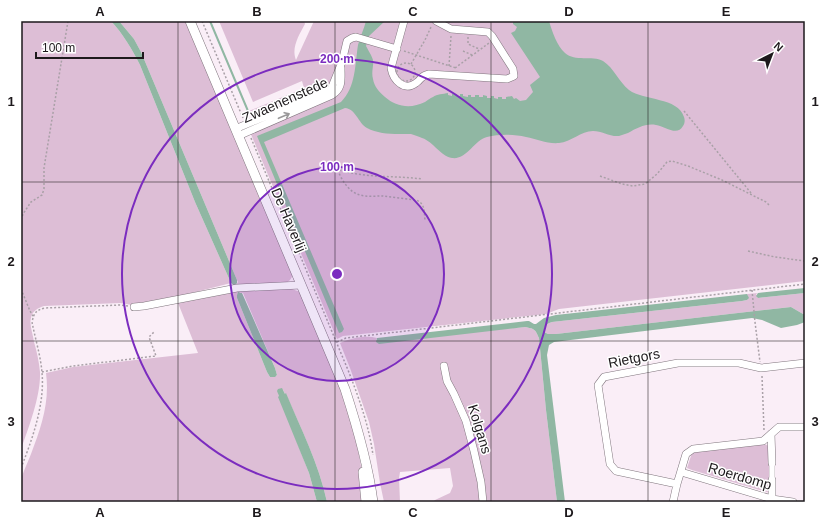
<svg xmlns="http://www.w3.org/2000/svg" width="826" height="523" viewBox="0 0 826 523" font-family="Arial,sans-serif">
	<style>
		.green { fill: #ddbed6; fill-rule: evenodd }
		.water { fill: #90b7a3 }
		.lines { fill: none; stroke-linecap: round; stroke-linejoin: round }
		.stream { stroke: #90b7a3; stroke-width: 2 }
		.pedestrian-casing { stroke: #80767e; stroke-width: 6 }
		.minor-casing { stroke: #80767e; stroke-width: 8 }
		.tertiary-casing { stroke: #80767e; stroke-width: 10 }
		.path { stroke: #a9a0a7; stroke-width: 1.5; stroke-dasharray: 2 2; stroke-linecap: butt }
		.pedestrian { stroke: #fff; stroke-width: 5.5 }
		.minor { stroke: #fff; stroke-width: 7 }
		.tertiary { stroke: #fff; stroke-width: 9 }
		.oneway { stroke: #999899 }
		.grid { fill: none; stroke: #1d191c; stroke-width: 1; stroke-opacity: 0.55 }
		.ring { fill: none; stroke: #7b2cbf; stroke-width: 2 }
		.labels { text-anchor: middle; stroke-width: 3; stroke-linejoin: round; paint-order: stroke }
		.street-label { font-size: 14px; fill: #1d191c; stroke: #fff }
		.centre { fill: #7b2cbf; stroke: #fff; stroke-width: 2 }
		.ring-label { font-size: 12px; text-anchor: middle; font-weight: bold; fill: #7b2cbf; stroke: #fff; stroke-width: 3; stroke-linejoin: round; paint-order: stroke }
		.neatline { fill: none; stroke: #1d191c; stroke-width: 1.5 }
		.grid-label { font-size: 13px; text-anchor: middle; font-weight: bold; fill: #1d191c }
	</style>
	<rect width="100%" height="100%" fill="#faeef7"/>
	<path class="green" d="M 21,21 L 111,21 C 123,34 132,49 140,65 L 195,202 L 231,283 L 176,297 L 132,305 L 120,303 L 44,306 C 38,308 32,311 31,318 C 29,325 33,334 34,342 C 37,352 39,362 40,372 C 41,395 29,427 21,449 L 21,385 L 22,382 L 21,378 Z
		M 119,21 L 187,21 L 293,274 C 291,280 289,282 283,284 L 236,285 L 238,282 L 237,280 L 141,52 L 134,39 Z
		M 219,21 L 304,21 L 305,24 C 299,35 291,48 296,60 L 314,21 L 805,21 L 805,281 L 559,309 L 546,314 L 343,336 L 337,339 L 250,132 L 257,129 L 249,111 L 304,88 L 302,81 L 253,102 Z
		M 292,289 L 300,292 L 328,356 L 347,405 L 355,432 L 361,466 L 364,502 L 327,502 C 319,464 301,429 286,394 L 285,394 L 283,390 L 280,389 L 278,389 L 279,396 L 309,473 L 317,502 L 21,502 C 21,495 20,487 21,480 C 23,472 28,462 31,454 C 41,428 50,402 46,373 L 73,367 L 198,353 L 178,303 L 239,291 ZM 238,293 L 243,293 L 275,368 L 277,375 L 276,376 L 270,377 L 267,372 L 237,298 L 237,295 Z
		M 758,293 L 756,294 L 758,298 L 805,293 L 805,314 L 803,314 L 791,307 L 556,334 L 548,334 L 544,332 C 544,326 546,324 552,322 L 742,301 L 747,300 L 748,298 L 747,294 Z
		M 525,327 C 535,329 535,329 539,338 L 546,410 L 557,502 L 433,502 L 435,500 L 450,493 L 453,486 L 450,468 L 400,472 L 399,478 L 400,502 L 384,502 L 380,483 L 374,444 L 369,422 L 350,368 L 340,343 C 351,338 365,335 377,338 L 376,340 Z
		M 764,444 L 769,446 L 770,493 L 692,470 L 687,468 L 692,453 L 695,450 Z"/>
	<path class="water" d="M 111,21 L 119,21 L 134,39 L 141,52 L 237,280 L 237,283 L 235,286 L 231,283 L 195,202 L 140,65 C 132,49 123,34 111,21 Z
		M 366,21 L 385,21 L 369,36 L 366,46 C 368,50 372,56 373,60 C 374,65 371,72 373,79 C 374,86 379,92 385,97 C 396,107 411,109 425,102 C 428,100 430,98 433,97 C 437,94 443,94 448,93 L 448,95 L 452,96 L 452,94 L 456,94 L 456,96 L 460,96 L 460,94 L 463,94 L 463,96 L 468,97 L 468,95 L 471,95 L 471,97 L 475,97 L 475,95 L 479,95 L 479,97 L 483,97 L 483,95 L 487,96 L 487,98 L 491,98 L 491,96 L 494,96 L 494,98 L 498,99 L 498,97 L 502,97 L 502,99 L 506,99 L 506,97 L 512,96 L 514,99 L 516,98 L 520,101 L 526,100 L 533,92 L 530,85 L 540,77 L 511,33 L 515,31 L 517,27 L 513,24 L 513,21 L 549,21 C 552,31 557,46 565,53 C 575,62 592,55 603,61 C 614,68 619,82 629,90 C 644,101 678,97 684,117 C 685,120 685,123 683,126 C 677,137 665,126 656,125 C 646,123 637,128 628,133 C 625,134 622,135 619,136 C 610,137 602,131 593,131 C 581,131 571,142 559,143 C 547,144 537,139 526,137 C 514,134 499,134 487,137 C 474,140 467,160 452,158 C 440,156 434,142 422,138 C 419,137 415,135 411,134 C 407,134 403,134 399,134 C 388,134 376,133 367,128 C 358,123 356,109 345,108 L 264,142 L 344,329 L 342,332 L 339,333 L 257,136 L 341,102 C 356,87 355,64 358,45 C 360,37 364,29 366,21 Z
		M 805,288 L 805,293 L 758,298 L 756,296 L 758,293 Z
		M 238,292 L 239,292 L 240,293 L 242,293 L 275,368 L 277,375 L 275,377 L 270,377 L 267,372 L 237,298 L 237,295 Z
		M 747,294 L 749,298 L 747,300 L 742,301 L 552,322 C 546,324 544,326 544,332 L 548,334 L 556,334 L 791,307 L 803,314 L 805,314 L 805,322 L 797,325 L 781,328 L 762,320 L 752,318 L 554,342 L 549,345 L 547,355 L 565,502 L 557,502 L 546,410 L 539,338 C 535,329 535,329 525,327 L 379,344 L 376,342 L 377,338 L 527,321 L 529,321 L 534,324 L 536,324 L 544,318 L 556,315 Z
		M 282,388 L 285,394 L 286,393 C 301,429 319,464 327,502 L 317,502 L 309,473 L 278,397 L 279,396 L 277,391 L 278,389 Z"/>
	<g class="lines">
		<path class="stream" d="M 210,21 L 248,111"/>
		<defs>
			<path id="pedestrian" d="M 772,480 L 772,463"/>
			<path id="minor" d="M 404,21 L 391,68 C 393,80 404,92 416,83 C 422,79 420,76 429,74 L 507,79 L 514,76 L 513,69 L 492,36 L 488,32 L 451,29 L 436,21
				M 235,129 L 331,89 L 342,62 L 347,41 L 352,38 L 356,37 L 397,49
				M 238,136 L 332,95 C 343,88 341,80 341,68
				M 134,307 L 144,306 L 237,288 L 301,285
				M 444,366 L 447,381 L 454,394 L 466,421 L 474,451 L 481,482 L 483,502
				M 771,434 L 772,463
				M 681,472 L 772,499 L 793,502
				M 772,480 L 772,499
				M 677,484 L 616,471 L 610,464 L 598,385 L 604,377 L 678,363 L 739,363 L 761,368 L 805,363
				M 673,502 L 677,484 L 686,454 L 693,449 L 763,441 L 779,427 L 805,427"/>
			<path id="tertiary" d="M 190,21 L 345,389 C 357,426 368,463 373,502
				M 363,472 L 366,502"/>
		</defs>
		<use href="#pedestrian" class="pedestrian-casing"/>
		<use href="#minor" class="minor-casing"/>
		<use href="#tertiary" class="tertiary-casing"/>
		<path class="path" d="M 202,21 L 243,118
			M 468,37 L 468,44 L 479,49
			M 404,51 L 456,68
			M 463,51 L 472,55
			M397 72a9 9 0 1 1 18 0a9 9 0 1 1-18 0Z
			M 411,64 L 425,40 L 431,27
			M 449,66 L 451,36
			M 455,68 L 489,43
			M 684,111 L 751,193
			M 251,138 L 348,370 C 359,398 369,426 373,455
			M 332,167 C 360,179 392,175 422,179
			M 338,170 C 341,180 350,193 360,195 C 367,197 375,196 382,196 C 393,197 405,199 416,200 C 425,203 424,211 425,220
			M 600,176 L 622,184 L 633,186 L 645,184 L 657,174 L 667,162 L 672,161 L 688,166 L 722,180 L 766,202 L 769,205
			M 21,220 L 23,214 L 31,202 L 42,195 L 44,189 L 44,168 L 68,21
			M 748,251 L 775,257 L 805,261
			M 21,289 L 30,311 L 33,316
			M 752,290 L 755,322 L 760,362
			M 337,342 L 346,338 L 805,284
			M 42,372 L 73,366 L 156,356 L 149,337 L 155,331
			M 762,376 L 764,430
			M 21,468 C 32,440 45,404 42,373 C 41,357 35,338 32,322 C 34,313 36,310 45,308 L 120,305 L 128,306"/>
		<use href="#pedestrian" class="pedestrian"/>
		<use href="#minor" class="minor"/>
		<use href="#tertiary" class="tertiary"/>
	</g>
	<defs><path id="oneway-shaft" d="M-6 0H5M1.5-3L5.5 0L1.5 3" fill="none" stroke-width="1.6" stroke-linecap="round" stroke-linejoin="round"/></defs>
	<use class="oneway" href="#oneway-shaft" transform="translate(284 116) rotate(-23)"/>
	<path class="grid" d="M 178,21 L 178,502M 335,21 L 335,502M 491,21 L 491,502M 648,21 L 648,502M 21,182 L 805,182M 21,341 L 805,341"/>
	<circle cx="337" cy="274" r="107" fill="#7b2cbf" fill-opacity=".12"/>
	<g class="ring">
		<circle cx="337" cy="274" r="107"/>
		<circle cx="337" cy="274" r="215"/>
	</g>
	<g class="labels">
		<g class="street-label">
			<text transform="translate(285 100) rotate(-24)" y="5">Zwaenenstede</text>
			<text transform="translate(289 220) rotate(67)" y="5">De Haverlij</text>
			<text transform="translate(634 358) rotate(-11)" y="5">Rietgors</text>
			<text transform="translate(480 429) rotate(73)" y="5">Kolgans</text>
			<text transform="translate(740 476) rotate(16)" y="5">Roerdomp</text>
		</g>
	</g>
	<circle cx="337" cy="274" r="6" class="centre"/>
	<g class="ring-label">
		<text x="337" y="63">200 m</text>
		<text x="337" y="171">100 m</text>
	</g>
	<rect width="826" height="523" fill="none" stroke="#ffffff" stroke-width="44"/>
	<g transform="translate(772 54) rotate(42)" stroke="#ffffff" stroke-width="3" paint-order="stroke">
	<path d="M0-3L7 15L0 10L-7 15Z" fill="#1d191c"/>
	<text y="-6" font-size="11" font-weight="bold" text-anchor="middle" fill="#1d191c">N</text>
	</g>
	<path d="M36 52v6h107v-6" fill="none" stroke="#1d191c" stroke-width="2"/>
	<text x="42" y="52" font-size="12" fill="#1d191c" stroke="#ffffff" stroke-width="3" paint-order="stroke">100 m</text>
	<rect x="22" y="22" width="782" height="479" class="neatline"/>
	<g class="grid-label">
		<text x="100" y="16">A</text>
		<text x="257" y="16">B</text>
		<text x="413" y="16">C</text>
		<text x="569" y="16">D</text>
		<text x="726" y="16">E</text>
		<text x="11" y="106">1</text>
		<text x="815" y="106">1</text>
		<text x="11" y="266">2</text>
		<text x="815" y="266">2</text>
		<text x="11" y="426">3</text>
		<text x="815" y="426">3</text>
		<text x="100" y="517">A</text>
		<text x="257" y="517">B</text>
		<text x="413" y="517">C</text>
		<text x="569" y="517">D</text>
		<text x="726" y="517">E</text>
	</g>
</svg>
